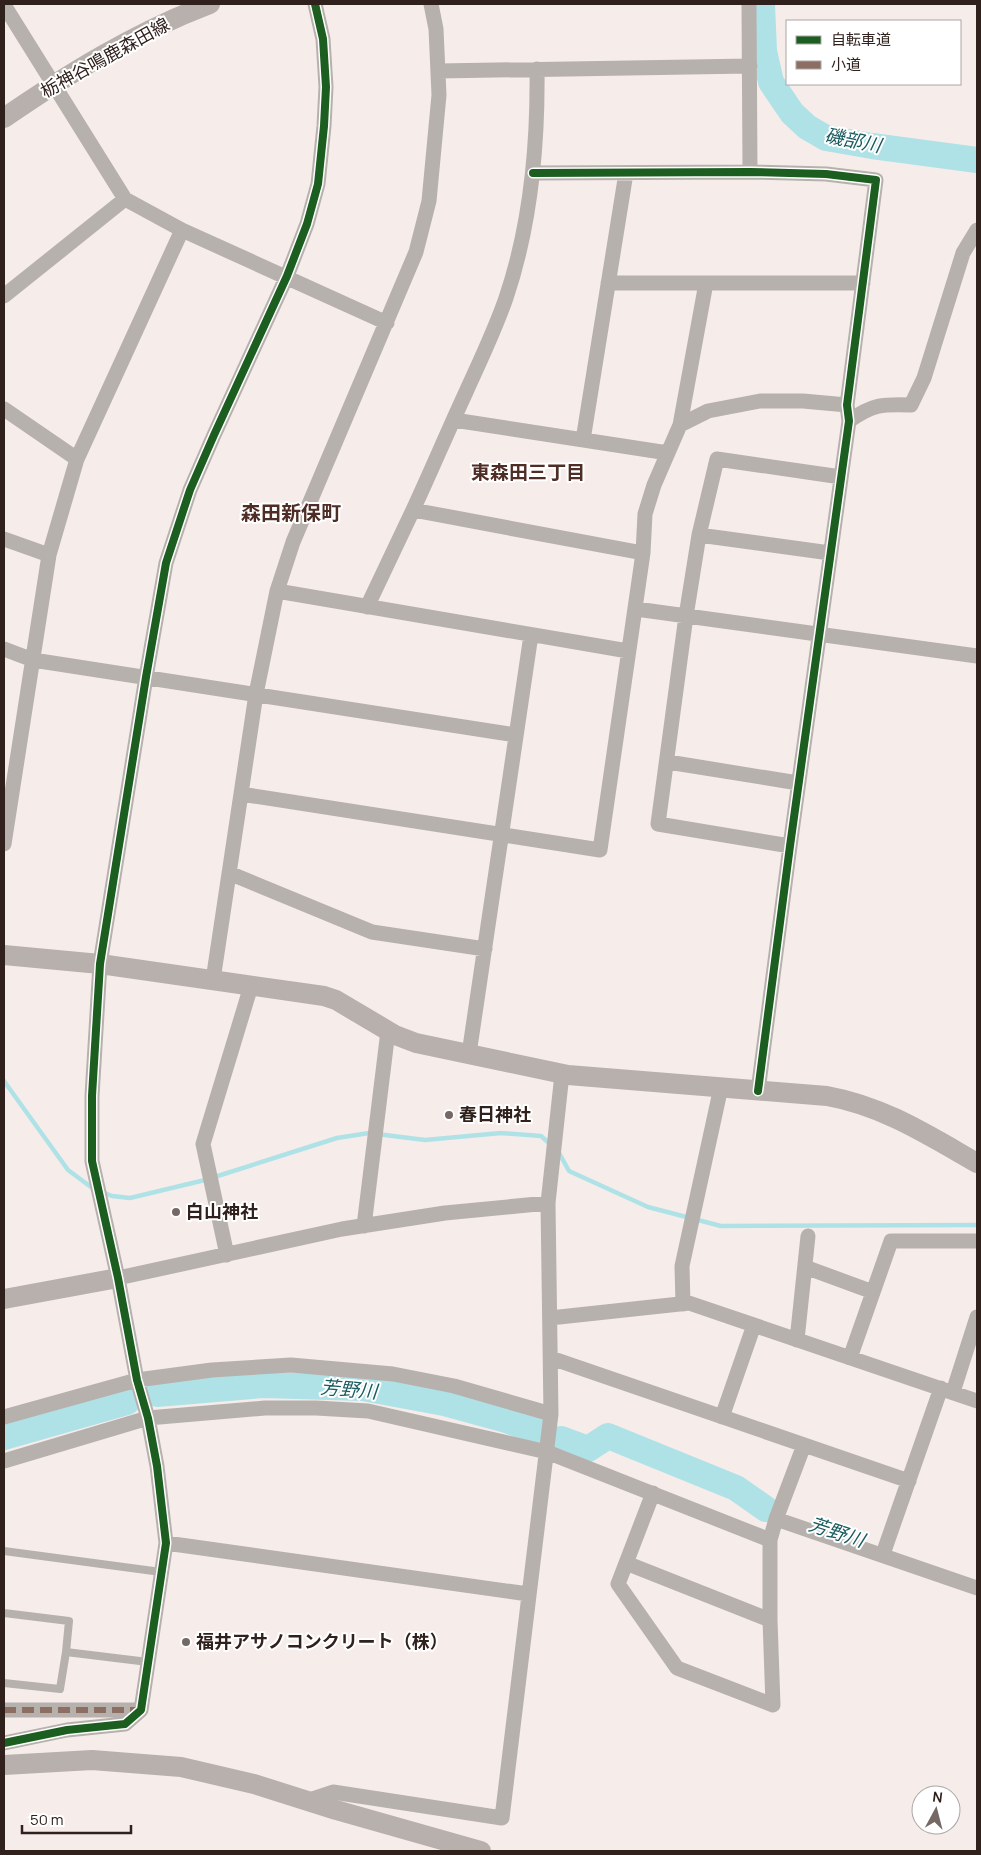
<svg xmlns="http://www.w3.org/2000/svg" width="981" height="1855" viewBox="0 0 981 1855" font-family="Manrope,'Noto Sans JP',sans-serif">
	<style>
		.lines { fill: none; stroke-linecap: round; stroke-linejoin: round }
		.stream { stroke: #afe2e6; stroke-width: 4.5 }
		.river { stroke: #afe2e6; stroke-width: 26 }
		.lane { stroke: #b7b1ae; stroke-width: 8 }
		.street { stroke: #b7b1ae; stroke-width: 15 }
		.secondary { stroke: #b7b0ad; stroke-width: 20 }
		.quiet { stroke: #8d6e63; stroke-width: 6; stroke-dasharray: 12 6; stroke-linecap: butt }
		.cycleway-casing { stroke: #fff; stroke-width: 11 }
		.cycleway { stroke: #1b5e20; stroke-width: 8 }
		.poi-dot { fill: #756865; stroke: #fff; stroke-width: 2 }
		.labels { text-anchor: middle; stroke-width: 4; stroke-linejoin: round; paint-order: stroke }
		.street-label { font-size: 18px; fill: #30211d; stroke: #fff }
		.poi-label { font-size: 18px; font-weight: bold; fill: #30211d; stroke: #fff; text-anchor: start }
		.water-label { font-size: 19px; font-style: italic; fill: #195b5f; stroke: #fff }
		.neighbourhood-label { font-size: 19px; font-weight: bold; fill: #4d2d25; stroke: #fff }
		.quarter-label { font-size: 20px; font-weight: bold; fill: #4d2d25; stroke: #fff }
	</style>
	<rect width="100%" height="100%" fill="#f6edea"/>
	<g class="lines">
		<path class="stream" d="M 4,1081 L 68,1170 L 95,1190
			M 558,1151 L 569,1171 L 648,1207 L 721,1226 L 977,1225
			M 102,1192 L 112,1196 L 130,1198 L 205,1180 L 337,1138 L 369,1133 L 425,1140 L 501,1133 L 541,1136 L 550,1144"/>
		<path class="river" d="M 762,4 L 764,51 L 771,82 L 792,113 L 807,127 L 826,138 L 872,146 L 977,160
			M 157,1394 L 263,1385 L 363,1388 L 444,1403 L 506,1420 L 537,1431
			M 4,1437 L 127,1402
			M 561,1439 L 588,1449 L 608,1436 L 736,1488 L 766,1509"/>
		<path class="lane" d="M 4,1551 L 161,1572
			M 4,1613 L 69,1621 L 66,1652 L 148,1662
			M 4,1683 L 60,1689 L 66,1652"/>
		<path class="street" d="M 749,4 L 750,172
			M 4,5 L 125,199 L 182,230 L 387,323
			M 438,71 L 750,66
			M 533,173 L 750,172 L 826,174 L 876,180 L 847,405 L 849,421 L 790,846 L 758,1091
			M 608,283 L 863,283
			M 4,296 L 125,199
			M 4,409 L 77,459
			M 454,420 L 668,453
			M 849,421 C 873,404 882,404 911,405 L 924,378 L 963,253 L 977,230
			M 680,425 L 706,283
			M 583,440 L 626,173
			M 413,510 C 431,471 448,431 466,392 C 480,361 495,330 506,298 C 531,224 538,147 537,69
			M 699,535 L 830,553
			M 4,539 L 49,555
			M 643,553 L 645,514 L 654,485 L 680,425 L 708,411 L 760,401 L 803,401 L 847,405
			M 277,591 L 628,651
			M 636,609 L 977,656
			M 4,649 L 33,660 L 516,735
			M 668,762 L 798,783
			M 241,794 L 600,850 L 643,553 L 413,510 L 367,607
			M 4,844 L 49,555 L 77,459 L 182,230
			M 790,846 L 658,824 L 686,616 L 699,535 L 717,459 L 841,477
			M 229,873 L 372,932 L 485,949
			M 213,980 L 256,694 L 277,591 L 293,542 L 416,252 L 429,201 L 439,95 L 436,29 L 431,4
			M 469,1054 L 531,635
			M 364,1226 L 388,1031
			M 227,1255 L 203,1144 L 251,986
			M 805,1267 L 873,1292
			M 118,1278 L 342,1229 L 445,1213 L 548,1203
			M 683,1304 L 682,1266 L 721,1087
			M 550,1318 L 689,1303 L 977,1401
			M 797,1340 L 808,1236
			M 551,1358 L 909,1481
			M 850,1358 L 891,1241 L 977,1241
			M 953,1392 L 977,1317
			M 4,1417 L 137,1380 L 212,1370 L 291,1365 L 393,1374 L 454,1386 L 551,1414
			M 722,1417 L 754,1325
			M 4,1461 L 148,1418 L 265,1408 L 316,1408 L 368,1411 L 547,1452 L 770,1540
			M 653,1493 L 618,1584 L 677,1668 L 773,1705 L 770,1620 L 770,1540 L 776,1519 L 804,1445
			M 776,1519 L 977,1588
			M 166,1543 L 528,1594
			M 883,1554 L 941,1388
			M 626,1563 L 770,1620
			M 4,1710 L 141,1710
			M 4,1743 L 67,1730 L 125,1724 L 141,1710 L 166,1543 L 157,1466 L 148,1418 L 137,1380 L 118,1278 L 92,1161 L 92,1096 L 100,964 L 146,677 L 166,563 L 190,490 L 214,435 L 287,276 L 307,224 L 318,184 L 324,126 L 326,87 L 323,39 L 315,4
			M 306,1801 L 333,1792 L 502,1818 L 551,1414 L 548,1203 L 562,1074"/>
		<path class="secondary" d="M 4,118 C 68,74 136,32 210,4
			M 4,955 L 100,964 L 324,996 L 336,1000 L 395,1035 L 416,1043 L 568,1075 L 827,1096 C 883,1106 928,1135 977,1163
			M 4,1299 L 118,1278
			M 4,1765 L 92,1760 L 181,1767 L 254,1784 L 336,1810 L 481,1851"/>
		<path class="quiet" d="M 4,1710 L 141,1710"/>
		<defs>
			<path id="cycleway" d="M 533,173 L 750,172 L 826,174 L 876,180 L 847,405 L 849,421 L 790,846 L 758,1091
				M 4,1743 L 67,1730 L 125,1724 L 141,1710 L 166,1543 L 157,1466 L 148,1418 L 137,1380 L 118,1278 L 92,1161 L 92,1096 L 100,964 L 146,677 L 166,563 L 190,490 L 214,435 L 287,276 L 307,224 L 318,184 L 324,126 L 326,87 L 323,39 L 315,4"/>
		</defs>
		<use href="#cycleway" class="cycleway-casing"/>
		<use href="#cycleway" class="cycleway"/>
	</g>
	<g class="poi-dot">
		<circle cx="449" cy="1115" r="5"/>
		<circle cx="176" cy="1212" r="5"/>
		<circle cx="186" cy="1642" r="5"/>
	</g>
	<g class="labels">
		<g class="street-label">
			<text transform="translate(105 58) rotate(-29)" y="6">栃神谷鳴鹿森田線</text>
		</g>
		<g class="poi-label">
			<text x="459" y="1121">春日神社</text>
			<text x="186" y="1218">白山神社</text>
			<text x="196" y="1648">福井アサノコンクリート（株）</text>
		</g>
		<g class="water-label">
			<text transform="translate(853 140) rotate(11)" y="7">磯部川</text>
			<text transform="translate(349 1389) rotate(5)" y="7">芳野川</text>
			<text transform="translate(837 1532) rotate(18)" y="7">芳野川</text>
		</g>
		<g class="neighbourhood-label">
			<text x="528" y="479">東森田三丁目</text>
		</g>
		<g class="quarter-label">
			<text x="291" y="520">森田新保町</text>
		</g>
	</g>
	<rect width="981" height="1855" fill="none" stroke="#30211d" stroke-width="10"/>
	<rect x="786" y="20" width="175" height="65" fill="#ffffff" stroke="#aca6a5"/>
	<rect x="796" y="36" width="25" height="8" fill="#1b5e20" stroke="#aca6a5"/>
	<text x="831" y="45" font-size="15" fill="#30211d">自転車道</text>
	<rect x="796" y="61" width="25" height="8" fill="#8d6e63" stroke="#aca6a5"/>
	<text x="831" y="70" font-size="15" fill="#30211d">小道</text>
	<g transform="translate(936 1810) rotate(7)"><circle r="24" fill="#ffffff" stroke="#aca6a5"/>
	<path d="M0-4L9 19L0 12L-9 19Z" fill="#756865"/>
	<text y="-8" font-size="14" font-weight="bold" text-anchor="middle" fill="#30211d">N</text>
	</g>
	<path d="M22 1825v8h109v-8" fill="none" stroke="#30211d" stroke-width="2.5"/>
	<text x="30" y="1825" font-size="15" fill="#30211d" stroke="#ffffff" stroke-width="4" paint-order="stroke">50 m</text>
</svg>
